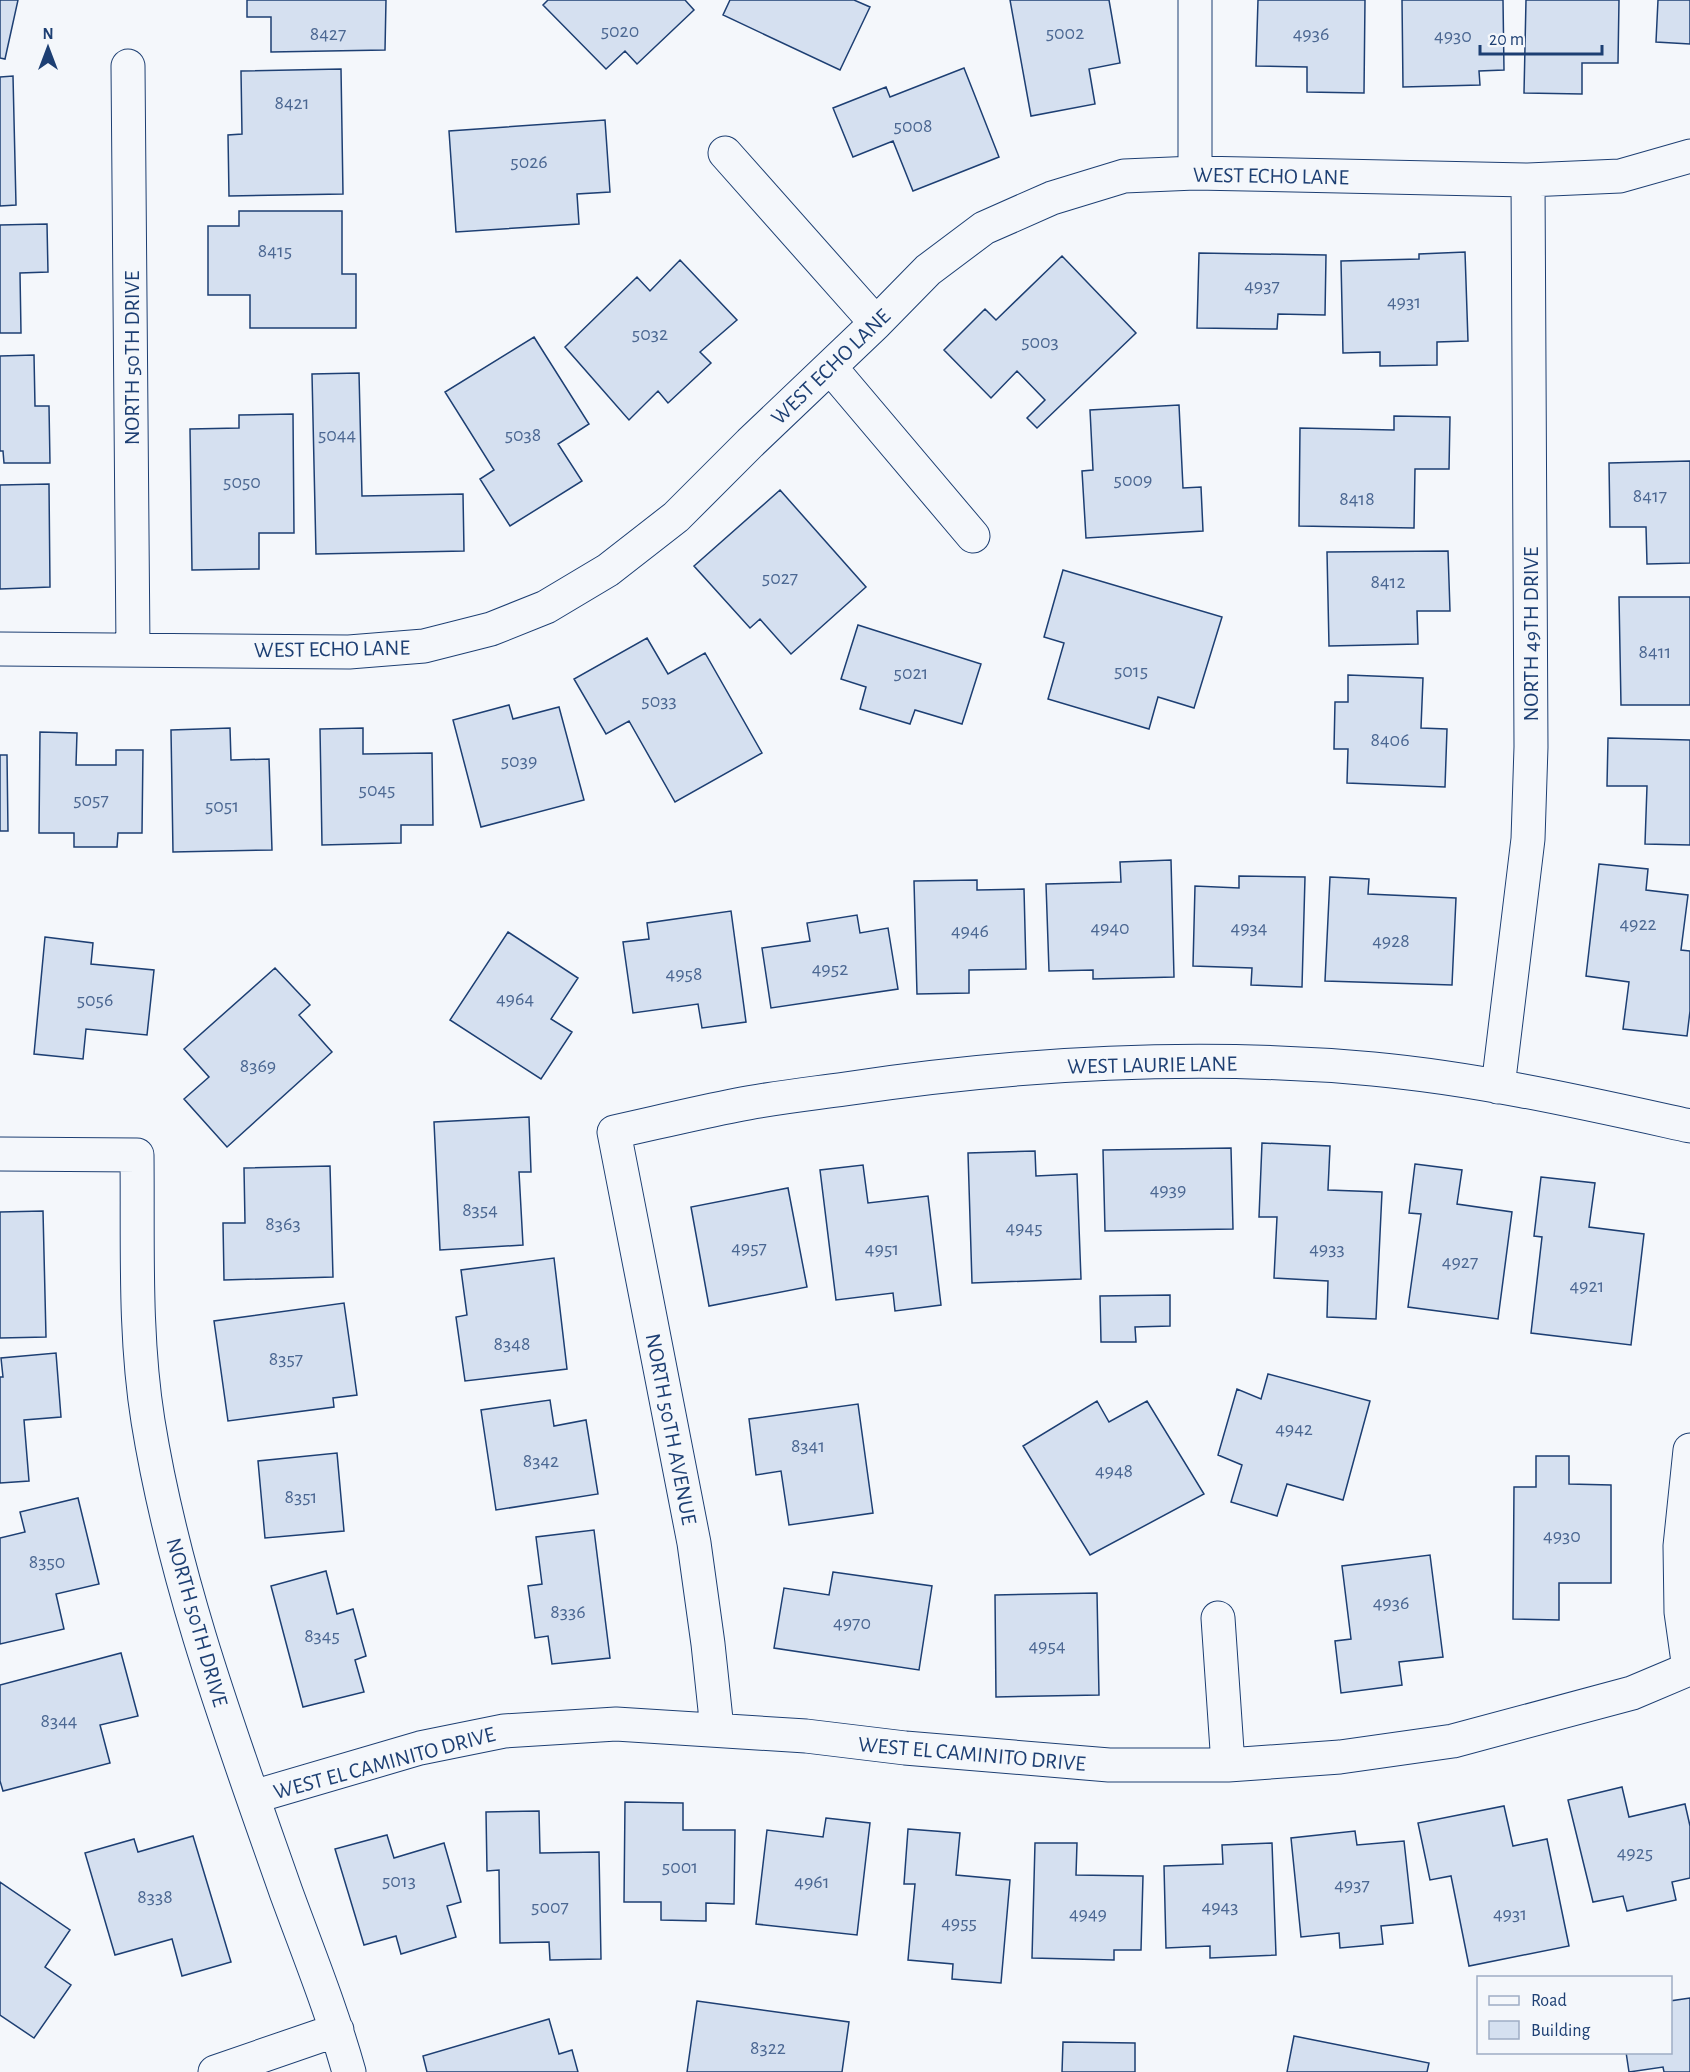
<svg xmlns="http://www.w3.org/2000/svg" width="1690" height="2072" viewBox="0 0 1690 2072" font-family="'Alegreya Sans',sans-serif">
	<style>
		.building { fill: #d5e0f0; stroke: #1d3f73; stroke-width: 1.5 }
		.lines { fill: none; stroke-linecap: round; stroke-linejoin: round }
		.street-casing { stroke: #1d3f73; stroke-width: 35 }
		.street { stroke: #f4f7fb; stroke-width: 33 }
		.labels { text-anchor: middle; stroke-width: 4.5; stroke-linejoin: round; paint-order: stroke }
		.number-label { font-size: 20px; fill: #4b6792 }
		.street-label { font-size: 22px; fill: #1d3f73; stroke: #f4f7fb }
	</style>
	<rect width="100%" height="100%" fill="#f4f7fb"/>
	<path class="building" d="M 0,0 L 18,0 L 5,59 L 0,58 Z
		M 247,0 L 386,0 L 385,50 L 271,52 L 271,17 L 247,17 Z
		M 548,0 L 685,0 L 694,10 L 637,64 L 625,51 L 606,69 L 543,5 Z
		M 730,0 L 854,0 L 870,7 L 840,70 L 723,15 Z
		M 1010,0 L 1109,0 L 1120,63 L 1089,69 L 1095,104 L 1031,116 Z
		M 1258,0 L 1365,0 L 1364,93 L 1307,92 L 1307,67 L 1256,66 Z
		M 1402,0 L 1503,0 L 1504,70 L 1479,71 L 1480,85 L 1403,87 Z
		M 1526,0 L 1619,0 L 1618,63 L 1582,63 L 1582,94 L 1524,93 Z
		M 1658,0 L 1690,0 L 1690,44 L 1656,42 Z
		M 964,68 L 999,157 L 913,191 L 893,141 L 853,157 L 833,108 L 886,87 L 890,97 Z
		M 341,69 L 343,194 L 229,196 L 228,135 L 242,134 L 241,71 Z
		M 13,76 L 16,205 L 0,206 L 0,77 Z
		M 605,120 L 610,192 L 577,194 L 579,224 L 456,232 L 449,131 Z
		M 239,211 L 342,211 L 342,274 L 356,274 L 356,328 L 250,328 L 250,295 L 208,295 L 208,226 L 239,226 Z
		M 47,224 L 48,272 L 20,273 L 21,333 L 0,333 L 0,225 Z
		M 1465,252 L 1468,341 L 1437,342 L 1437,365 L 1380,366 L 1380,352 L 1343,353 L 1341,261 L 1419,259 L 1419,254 Z
		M 1199,253 L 1326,255 L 1325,315 L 1278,314 L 1277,329 L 1197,328 Z
		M 1062,256 L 1136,333 L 1037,428 L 1027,418 L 1045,400 L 1017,371 L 991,398 L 944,350 L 985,309 L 996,320 Z
		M 680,260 L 737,320 L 700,352 L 711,363 L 668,403 L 658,391 L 629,420 L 565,347 L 637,277 L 650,291 Z
		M 534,337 L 589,424 L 558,444 L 582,481 L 510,526 L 480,479 L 494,470 L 445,392 Z
		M 34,355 L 35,406 L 49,406 L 50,463 L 4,463 L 3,451 L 0,451 L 0,356 Z
		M 359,373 L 362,496 L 463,494 L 464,551 L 316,554 L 312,374 Z
		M 1179,405 L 1183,488 L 1201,487 L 1203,531 L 1086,538 L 1082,471 L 1093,470 L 1090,410 Z
		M 293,414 L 294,533 L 259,533 L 259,569 L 192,570 L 190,429 L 239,428 L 239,415 Z
		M 1394,416 L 1450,417 L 1449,469 L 1415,469 L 1414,528 L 1299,526 L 1300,428 L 1394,430 Z
		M 1690,461 L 1690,563 L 1647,564 L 1646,527 L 1610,527 L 1609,463 Z
		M 49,484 L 50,587 L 0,589 L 0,485 Z
		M 780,490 L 866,587 L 791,654 L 760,619 L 750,628 L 694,566 Z
		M 1448,551 L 1450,611 L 1417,611 L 1418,644 L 1329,646 L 1327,552 Z
		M 1063,570 L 1222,617 L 1194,708 L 1158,697 L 1149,729 L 1048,699 L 1064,643 L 1044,637 Z
		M 1619,597 L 1690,597 L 1690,705 L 1621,705 Z
		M 858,625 L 981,664 L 962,724 L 915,710 L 910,724 L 860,709 L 866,687 L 841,679 Z
		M 647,638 L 668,674 L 705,653 L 762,753 L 675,802 L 629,721 L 606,734 L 574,679 Z
		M 1348,675 L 1423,678 L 1421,728 L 1447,729 L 1445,787 L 1347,783 L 1348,749 L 1334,749 L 1335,702 L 1348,702 Z
		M 509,705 L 513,719 L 559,707 L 584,800 L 481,827 L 453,720 Z
		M 230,728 L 231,760 L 269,759 L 272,850 L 173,852 L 171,730 Z
		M 363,728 L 363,754 L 432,753 L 433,825 L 401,825 L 401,843 L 322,845 L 320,729 Z
		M 40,732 L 77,733 L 76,765 L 116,765 L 116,750 L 143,750 L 142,833 L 118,833 L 117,847 L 74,847 L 74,833 L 39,833 Z
		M 1608,738 L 1690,740 L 1690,845 L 1645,844 L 1647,786 L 1607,786 Z
		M 0,755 L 7,755 L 8,831 L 0,831 Z
		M 1171,860 L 1174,977 L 1093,979 L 1093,970 L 1049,971 L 1046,884 L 1121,882 L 1120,862 Z
		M 1599,864 L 1648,869 L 1646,890 L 1688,895 L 1681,950 L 1690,951 L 1690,1011 L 1687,1036 L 1623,1029 L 1629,982 L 1586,976 Z
		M 1239,876 L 1305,877 L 1302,987 L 1251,985 L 1252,968 L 1193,966 L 1195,886 L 1239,888 Z
		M 1330,877 L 1369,879 L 1368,894 L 1456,898 L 1452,985 L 1325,981 Z
		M 977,880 L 977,890 L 1024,889 L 1026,969 L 969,970 L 969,993 L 917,994 L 914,881 Z
		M 731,911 L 746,1022 L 702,1028 L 698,1004 L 633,1013 L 623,942 L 649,939 L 647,923 Z
		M 857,915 L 860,933 L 888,928 L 898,989 L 771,1008 L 762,948 L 810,941 L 807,923 Z
		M 508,932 L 578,978 L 551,1019 L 572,1032 L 541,1079 L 450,1020 Z
		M 45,937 L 93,943 L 91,964 L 154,970 L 147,1035 L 86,1029 L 83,1059 L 34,1054 Z
		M 275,968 L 310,1005 L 299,1015 L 332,1052 L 227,1147 L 184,1099 L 209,1077 L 184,1049 Z
		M 529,1117 L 531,1172 L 519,1172 L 523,1245 L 440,1250 L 434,1122 Z
		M 1262,1143 L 1330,1146 L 1328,1190 L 1382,1192 L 1376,1319 L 1327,1317 L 1328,1281 L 1274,1278 L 1277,1217 L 1259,1217 Z
		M 1231,1148 L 1233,1229 L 1105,1231 L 1103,1150 Z
		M 1035,1151 L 1036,1176 L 1077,1174 L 1081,1279 L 972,1283 L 968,1153 Z
		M 1415,1164 L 1462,1170 L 1457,1204 L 1512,1212 L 1498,1319 L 1408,1307 L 1421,1214 L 1409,1213 Z
		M 863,1165 L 868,1203 L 928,1196 L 941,1305 L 895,1311 L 893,1293 L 836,1300 L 820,1170 Z
		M 330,1166 L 333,1277 L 224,1280 L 223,1223 L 245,1223 L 244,1168 Z
		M 1541,1177 L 1595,1183 L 1589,1227 L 1644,1234 L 1631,1345 L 1531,1333 L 1542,1237 L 1534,1236 Z
		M 788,1188 L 807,1287 L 709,1306 L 691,1207 Z
		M 43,1211 L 46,1337 L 0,1338 L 0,1212 Z
		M 554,1258 L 567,1369 L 465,1381 L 456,1317 L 467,1315 L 461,1270 Z
		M 1170,1295 L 1170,1326 L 1135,1327 L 1136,1342 L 1101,1342 L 1100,1296 Z
		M 344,1303 L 357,1395 L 333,1398 L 334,1407 L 228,1421 L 214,1321 Z
		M 56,1353 L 61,1417 L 24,1420 L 29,1481 L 0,1483 L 0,1377 L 3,1377 L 1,1358 Z
		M 1268,1374 L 1370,1401 L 1343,1500 L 1287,1484 L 1277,1516 L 1231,1502 L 1242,1465 L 1218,1455 L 1237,1389 L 1261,1399 Z
		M 550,1400 L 554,1426 L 586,1420 L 598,1494 L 496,1510 L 481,1410 Z
		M 1097,1401 L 1109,1422 L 1147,1401 L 1204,1494 L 1090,1555 L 1023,1446 Z
		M 858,1404 L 873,1513 L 789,1525 L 781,1471 L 756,1475 L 749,1419 Z
		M 337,1453 L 344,1531 L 265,1538 L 258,1461 Z
		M 1536,1456 L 1569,1456 L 1569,1484 L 1611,1485 L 1611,1583 L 1559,1583 L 1559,1620 L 1513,1619 L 1514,1487 L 1536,1487 Z
		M 78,1498 L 99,1584 L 56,1594 L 64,1629 L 0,1644 L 0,1538 L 25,1532 L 20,1512 Z
		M 594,1530 L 610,1658 L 552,1664 L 548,1636 L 535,1638 L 528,1586 L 542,1584 L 536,1537 Z
		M 1430,1555 L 1443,1657 L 1399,1662 L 1402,1685 L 1341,1693 L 1335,1641 L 1351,1639 L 1342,1566 Z
		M 326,1571 L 337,1614 L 353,1609 L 366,1656 L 355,1660 L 364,1692 L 303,1707 L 271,1586 Z
		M 833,1572 L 932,1586 L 919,1670 L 774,1648 L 784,1588 L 829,1595 Z
		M 1097,1593 L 1099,1695 L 996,1697 L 995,1595 Z
		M 121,1653 L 138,1716 L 100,1725 L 110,1763 L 3,1791 L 0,1781 L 0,1685 Z
		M 1622,1787 L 1629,1817 L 1685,1804 L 1690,1826 L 1690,1878 L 1672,1882 L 1676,1900 L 1627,1911 L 1623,1896 L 1593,1902 L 1568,1800 Z
		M 625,1802 L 683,1803 L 683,1830 L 735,1830 L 734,1904 L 706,1903 L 706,1921 L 661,1920 L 661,1902 L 624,1902 Z
		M 1504,1806 L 1513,1846 L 1547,1839 L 1569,1946 L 1469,1966 L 1451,1876 L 1430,1880 L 1418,1823 Z
		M 539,1811 L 540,1853 L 599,1852 L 601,1959 L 550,1960 L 549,1942 L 500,1943 L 499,1870 L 487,1871 L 486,1812 Z
		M 826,1818 L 870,1823 L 857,1935 L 756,1924 L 767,1830 L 823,1837 Z
		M 908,1829 L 960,1833 L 956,1875 L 1010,1880 L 1001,1983 L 952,1979 L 953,1964 L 908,1960 L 915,1884 L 904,1884 Z
		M 1355,1831 L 1357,1845 L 1404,1841 L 1413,1923 L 1381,1926 L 1383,1944 L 1340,1948 L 1339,1933 L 1301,1937 L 1291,1838 Z
		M 387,1835 L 394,1858 L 444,1843 L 461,1902 L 447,1906 L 456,1937 L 401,1954 L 396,1936 L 364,1945 L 335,1849 Z
		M 193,1836 L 231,1962 L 182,1976 L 172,1939 L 115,1955 L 85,1853 L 134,1839 L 138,1852 Z
		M 1035,1843 L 1077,1843 L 1076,1875 L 1143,1876 L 1141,1950 L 1114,1950 L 1114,1960 L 1032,1958 Z
		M 1272,1843 L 1276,1955 L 1210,1958 L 1210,1946 L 1166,1948 L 1164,1866 L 1223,1864 L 1222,1845 Z
		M 0,1882 L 70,1930 L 45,1967 L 71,1985 L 34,2038 L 0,2015 Z
		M 1690,1998 L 1690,2072 L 1664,2072 L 1663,2067 L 1629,2072 L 1626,2052 L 1670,2052 L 1670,2001 Z
		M 697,2001 L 849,2022 L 842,2072 L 687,2072 Z
		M 549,2019 L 559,2054 L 572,2050 L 578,2072 L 427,2072 L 423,2056 Z
		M 1294,2036 L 1429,2063 L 1427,2072 L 1287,2072 Z
		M 1063,2042 L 1135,2043 L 1135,2072 L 1062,2072 Z"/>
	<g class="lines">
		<defs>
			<path id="street" d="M 1195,0 L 1195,173
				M 128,66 L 133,649
				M 725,153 L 876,323
				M 830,367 L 973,536
				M 0,649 L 349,652 L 424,646 L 491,629 L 546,607 L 608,570 L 676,517 L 750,443 L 876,323 L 928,270 L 984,228 L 1052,198 L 1124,176 L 1195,173 L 1528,180 L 1620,176 L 1690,156
				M 1498,1087 L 1528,839 L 1531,747 L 1528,180
				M 0,1154 L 137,1155 C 138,1243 134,1334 148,1421 C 174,1583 232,1738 286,1892 C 308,1952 332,2011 349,2072
				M 1218,1618 L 1228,1765
				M 717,1729 L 708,1644 L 694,1543 L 614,1132 C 655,1123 696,1113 737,1105 C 772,1098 809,1094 845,1089 C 1019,1063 1197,1053 1373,1069 C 1480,1079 1585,1103 1690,1126
				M 253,1797 L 420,1748 L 504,1731 L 616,1724 L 806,1736 L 905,1748 L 1109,1765 L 1228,1765 L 1340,1757 L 1453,1741 L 1632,1693 L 1689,1669 L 1681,1612 L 1680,1546 L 1690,1450
				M 215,2072 L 337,2030"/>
		</defs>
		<use href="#street" class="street-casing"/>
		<use href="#street" class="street"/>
	</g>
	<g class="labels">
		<g class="number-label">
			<text x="620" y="37">5020</text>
			<text x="1065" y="39">5002</text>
			<text x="328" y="40">8427</text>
			<text x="1311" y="40">4936</text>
			<text x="1453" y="42">4930</text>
			<text x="292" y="109">8421</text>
			<text x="913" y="132">5008</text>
			<text x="529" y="168">5026</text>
			<text x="275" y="257">8415</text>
			<text x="1262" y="292">4937</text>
			<text x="1404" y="308">4931</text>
			<text x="650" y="340">5032</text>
			<text x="1040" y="348">5003</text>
			<text x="337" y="441">5044</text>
			<text x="523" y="441">5038</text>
			<text x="1133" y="486">5009</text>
			<text x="242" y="488">5050</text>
			<text x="1650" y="502">8417</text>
			<text x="1357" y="505">8418</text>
			<text x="780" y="584">5027</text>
			<text x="1388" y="588">8412</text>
			<text x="1655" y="658">8411</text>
			<text x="1131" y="677">5015</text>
			<text x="911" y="679">5021</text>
			<text x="659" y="707">5033</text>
			<text x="1390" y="746">8406</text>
			<text x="519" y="767">5039</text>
			<text x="377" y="796">5045</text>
			<text x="91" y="806">5057</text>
			<text x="222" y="812">5051</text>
			<text x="1638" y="930">4922</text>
			<text x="1110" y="934">4940</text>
			<text x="1249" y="934">4934</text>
			<text x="970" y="937">4946</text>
			<text x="1391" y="947">4928</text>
			<text x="830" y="975">4952</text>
			<text x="684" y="980">4958</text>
			<text x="515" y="1005">4964</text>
			<text x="95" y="1006">5056</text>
			<text x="258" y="1072">8369</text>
			<text x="1168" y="1196">4939</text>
			<text x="480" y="1216">8354</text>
			<text x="283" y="1230">8363</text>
			<text x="1024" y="1234">4945</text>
			<text x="749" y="1254">4957</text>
			<text x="882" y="1255">4951</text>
			<text x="1327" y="1255">4933</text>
			<text x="1460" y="1268">4927</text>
			<text x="1587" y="1292">4921</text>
			<text x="512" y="1350">8348</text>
			<text x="286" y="1365">8357</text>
			<text x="1294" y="1435">4942</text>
			<text x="808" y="1452">8341</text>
			<text x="541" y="1467">8342</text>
			<text x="1114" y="1477">4948</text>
			<text x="301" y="1503">8351</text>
			<text x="1562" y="1542">4930</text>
			<text x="47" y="1568">8350</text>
			<text x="1391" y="1609">4936</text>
			<text x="568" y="1618">8336</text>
			<text x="852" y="1629">4970</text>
			<text x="322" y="1642">8345</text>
			<text x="1047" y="1652">4954</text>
			<text x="59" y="1727">8344</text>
			<text x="1635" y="1859">4925</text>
			<text x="680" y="1873">5001</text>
			<text x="399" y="1887">5013</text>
			<text x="812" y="1888">4961</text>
			<text x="1352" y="1891">4937</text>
			<text x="155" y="1903">8338</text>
			<text x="550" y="1913">5007</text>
			<text x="1220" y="1913">4943</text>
			<text x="1088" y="1920">4949</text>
			<text x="1510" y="1920">4931</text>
			<text x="959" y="1929">4955</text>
			<text x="768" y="2054">8322</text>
		</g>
		<g class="street-label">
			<text transform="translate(1271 175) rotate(1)" y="8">WEST ECHO LANE</text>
			<text transform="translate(131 358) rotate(-90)" y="8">NORTH 50TH DRIVE</text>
			<text transform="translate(830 366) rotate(-44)" y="8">WEST ECHO LANE</text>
			<text transform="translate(1530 634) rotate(-90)" y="8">NORTH 49TH DRIVE</text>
			<text transform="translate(332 648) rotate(-1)" y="8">WEST ECHO LANE</text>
			<text transform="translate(1152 1064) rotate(-1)" y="8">WEST LAURIE LANE</text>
			<text transform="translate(672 1429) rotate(79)" y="8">NORTH 50TH AVENUE</text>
			<text transform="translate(198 1622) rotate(74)" y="8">NORTH 50TH DRIVE</text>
			<text transform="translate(972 1753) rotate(5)" y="8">WEST EL CAMINITO DRIVE</text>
			<text transform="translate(384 1762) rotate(-15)" y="8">WEST EL CAMINITO DRIVE</text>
		</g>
	</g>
	<rect x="1477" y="1976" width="195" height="78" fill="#f4f7fb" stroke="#9eadc5" stroke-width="1.5"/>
	<rect x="1489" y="1996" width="30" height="9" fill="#f4f7fb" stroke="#9eadc5" stroke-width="1.5"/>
	<text x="1531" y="2006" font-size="18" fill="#1d3f73">Road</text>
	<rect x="1489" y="2021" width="30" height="18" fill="#d5e0f0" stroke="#9eadc5" stroke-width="1.5"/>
	<text x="1531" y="2036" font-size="18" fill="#1d3f73">Building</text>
	<g transform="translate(48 48)" stroke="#f4f7fb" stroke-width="4.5" paint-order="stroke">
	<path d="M0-4.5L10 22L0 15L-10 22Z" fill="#1d3f73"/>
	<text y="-9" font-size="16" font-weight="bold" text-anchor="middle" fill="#1d3f73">N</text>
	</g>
	<path d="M1480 45v9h122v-9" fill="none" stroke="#1d3f73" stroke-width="3"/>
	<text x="1489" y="45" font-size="18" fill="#1d3f73" stroke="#f4f7fb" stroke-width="4.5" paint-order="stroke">20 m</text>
</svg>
